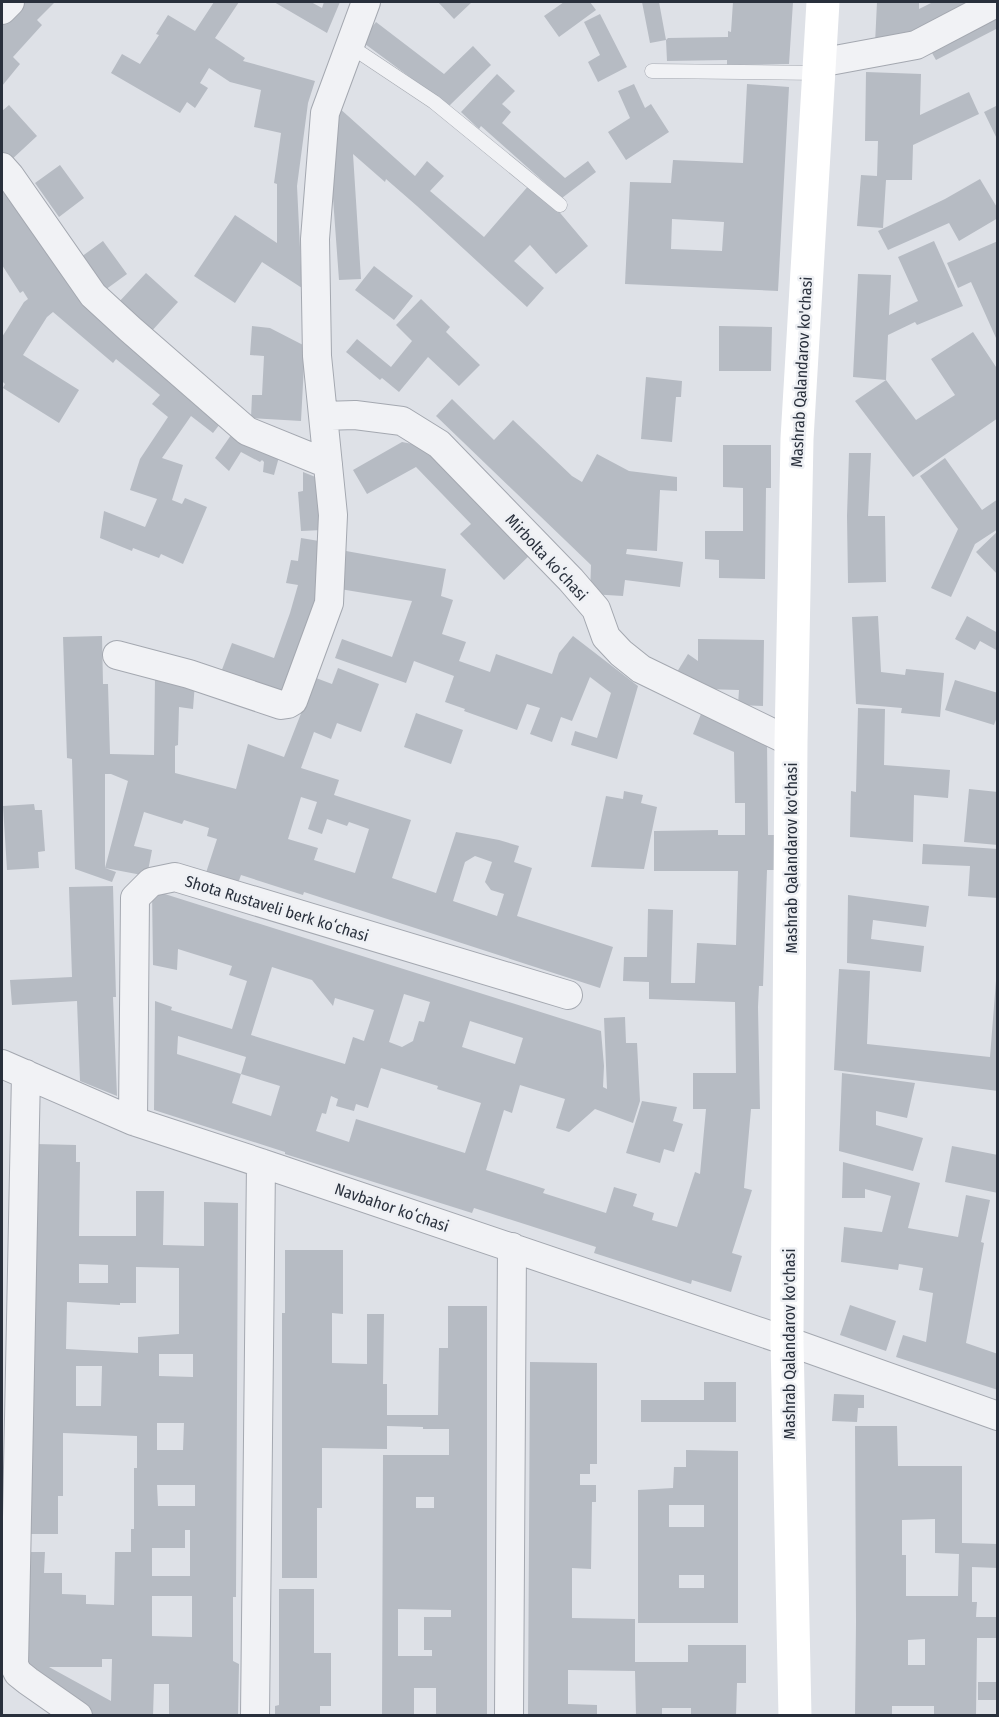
<svg xmlns="http://www.w3.org/2000/svg" width="999" height="1717" viewBox="0 0 999 1717" font-family="'Fira Sans Condensed',sans-serif">
  <style>
    .building { fill: #b6bbc3; fill-rule: evenodd }
    .lines { fill: none; stroke-linecap: round; stroke-linejoin: round }
    .lane-casing { stroke: #a4a8b0; stroke-width: 15 }
    .street-casing { stroke: #a4a8b0; stroke-width: 30 }
    .lane { stroke: #f1f2f5; stroke-width: 14 }
    .street { stroke: #f1f2f5; stroke-width: 28 }
    .secondary { stroke: #fff; stroke-width: 33 }
    .labels { text-anchor: middle; stroke-width: 5; stroke-linejoin: round; paint-order: stroke }
    .street-label { font-size: 16px; fill: #29303c; stroke: #eef0f4 }
  </style>
  <rect width="100%" height="100%" fill="#dee1e7"/>
  <path class="building" d="M20 2H55L37 20 42 25 13 57 20 64 2 86V22Z
    M214 2H239L215 38 245 58 243 61 315 81 308 103 297 186 302 288 262 262 235 303 194 276 235 215 277 243V184L274 183 281 133 254 127 261 90 230 82 209 68 200 83 208 88 195 108 187 102 180 113 111 73 122 54 140 64 159 35 156 34 168 15 195 31Z
    M274 2H311L322 8 324 2H340L327 33Z
    M438 2H472L454 19Z
    M564 2H590L596 10 559 37 544 16Z
    M642 2H659L666 40 650 43Z
    M733 2H793L789 64 727 65V60L667 61 666 40 668 38 728 37V31L731 32Z
    M877 2H919V9L933 2H977L897 42 875 44Z
    M998 9V28L936 60 928 46Z
    M600 14 627 67 598 82 588 62 600 55 584 22Z
    M376 22 444 74 473 46 491 65 449 106 361 41Z
    M866 72 921 74 920 115 969 92 979 114 913 145 912 180H886L883 228 857 226 861 175 877 176 878 141H865Z
    M497 74 515 91 502 104 511 112 502 123 565 178 588 161 596 172 562 198 481 126 479 129 461 112Z
    M634 84 645 108 651 104 669 132 626 160 608 132 630 118 618 91Z
    M747 84 789 87 778 291 625 284 630 182 671 183 673 160 743 163ZM672 219 724 222 722 251 671 249Z
    M9 105 37 136 9 162 2 153V111Z
    M998 105V141L984 112Z
    M338 107 415 176 427 161 444 176 430 191 484 237 530 184 550 201 588 246 556 274 530 245 514 261 544 288 527 307 417 206 386 179 385 182 353 154 361 279 339 280 328 130Z
    M60 165 84 198 59 217 35 183Z
    M980 179 998 209V218L959 241 949 223 888 250 878 231 945 199Z
    M2 185 76 293 115 335 223 420 213 433 191 416 162 458 183 465 172 500 182 504 185 498 207 507 183 564 161 554 159 558 133 548 132 551 100 538 104 511 145 527 157 499 130 490 140 459 168 417 152 404 160 395 116 359 113 363 53 312 47 317 23 355 79 390 59 423 3 388 5 384 2 381V337L24 302 28 299 23 291 20 293 2 265Z
    M103 241 127 274 105 290 81 257Z
    M934 241 963 306 917 325 915 322 888 335 886 380 916 420 955 395 931 359 973 332 998 370V418L913 477 855 401 886 380 853 377 858 274 891 275 889 315 918 301 898 257Z
    M998 241V337L996 338 971 282 958 288 947 263Z
    M374 266 413 296 394 320 355 290Z
    M146 273 178 302 150 333 118 303Z
    M421 299 450 327 446 332 480 365 459 386 428 357 399 392 382 378 380 380 346 352 357 339 391 367 412 341 396 325Z
    M252 326 270 328 305 346 301 421 251 418 252 395H262L264 356 250 355Z
    M719 326 772 327 771 371H719Z
    M646 377 682 381 681 397H676L672 442 641 439Z
    M452 399 494 440 513 420 572 476 582 482 597 454 629 471 677 477V491L660 490 657 551 627 549 626 554 683 562 680 587 625 580 623 596 590 594 591 565 436 416Z
    M236 428 279 457 274 475 263 472 264 462 262 460 260 462 241 452 229 471 215 458Z
    M402 442 433 448 533 552 504 580 460 534 471 524 416 467 367 494 353 470Z
    M723 445H771V488H766L765 579 719 578V560L705 559V531H743V488L723 487Z
    M849 453H871L868 516H885L886 582 848 583 847 516Z
    M945 458 982 510 998 499V529L975 544 951 597 931 588 958 529 920 476Z
    M303 472 318 478 323 530 301 531 298 492 303 491Z
    M998 531V575L976 552Z
    M301 538 325 542 318 589 286 699 220 675 232 643 274 658 290 613 298 585 286 583 291 560 298 561Z
    M346 551 446 569 441 596 453 600 442 634 466 642 459 661 490 672 496 654 552 674 559 653 573 636 638 686 617 759 571 745 575 731 597 738 611 693 590 677 572 721 561 717 552 742 530 734 540 708 527 704 517 730 464 711 465 709 445 702 454 676 414 661 406 683 335 658 342 639 392 657 412 601 340 589Z
    M878 616 881 672 905 675 906 669 944 673 940 717 901 713 902 708 856 704 852 617Z
    M967 616 998 633V651L980 641 975 650 955 639Z
    M102 636 103 684H108L110 754 154 755 155 677 195 683 193 709 179 707 178 745 175 746V773L236 789 248 744 284 757 302 711 308 675 332 684 338 668 379 684 361 732 337 723 331 739 314 732 301 768 339 780 334 795 411 820 392 878 436 893 456 832 499 840 519 846 514 862 532 868 517 916 613 947 600 988 304 892 303 895 241 875 236 889 204 879 217 839 207 836 209 828 184 820 182 824 144 812 134 846 152 850 147 876 105 868 128 781 111 774H105V868L116 872 112 882 75 869 72 759 67 758 63 637ZM301 797 317 802 308 829 322 834 327 819 347 826 349 822 369 829 355 873 314 860 318 848 288 839ZM475 856 492 862 485 882 491 890 504 894 497 916 453 901 465 862Z
    M698 639 764 640 763 706 738 705 739 690 704 689 677 672 688 654 698 661Z
    M955 680 998 693V714L994 725 945 710Z
    M858 708 885 709 884 765 950 770 948 798 914 795 913 842 850 837 851 791 856 792Z
    M416 713 463 730 451 764 404 747Z
    M701 714 767 742 768 835H778V870H767L763 986H759L758 1007 760 1109H751L744 1188 752 1190 732 1253 742 1256 731 1292 692 1280 691 1284 594 1253 596 1247 474 1208 472 1213 285 1154V1152L154 1110 155 1001 172 1007 171 1010 232 1029 247 981 229 975 232 966 178 949 177 970 153 965 152 890 601 1031 604 1066 603 1087 607 1089 604 1018 625 1017 626 1043H637L640 1101 633 1123 595 1109 569 1132 556 1128 565 1099 520 1085 512 1113 504 1110 486 1170 545 1189 543 1193 606 1213 614 1187 637 1194 633 1206 654 1213 652 1220 677 1227 695 1172 700 1174 706 1109H693V1073H736L735 1002 649 999V982L623 981 624 957H647L648 909 673 910 671 983H695L697 943 736 945 738 871H654V831L718 830V835H745V803H735L734 752 693 734ZM272 967 312 980 333 1006 335 998 374 1010 364 1041 353 1037 345 1064 251 1035ZM404 994 430 1002 424 1022 419 1021 413 1041 402 1047 389 1042ZM470 1021 523 1038 515 1064 462 1047ZM178 1036 246 1057 241 1074 280 1086 271 1116 232 1103 241 1074 177 1054ZM381 1068 438 1086 437 1089 481 1103 465 1153 356 1119 349 1142 316 1131 322 1113 326 1114 331 1096 338 1099 336 1106 354 1111 356 1104 368 1108Z
    M969 789 998 792V845L964 842Z
    M624 791 643 795 641 803 657 807 644 869 591 867 606 796 623 799Z
    M34 804 35 810H42L45 851 38 852 39 868 7 870 3 806Z
    M923 844 998 849V898L968 896 970 866 922 864Z
    M113 886 116 997H113L117 1096 80 1081 77 1001 12 1005 10 980 72 977 69 887Z
    M848 895 929 906 926 927 873 920 871 939 924 946 921 972 847 963Z
    M839 969 870 971 867 1044 990 1057 996 981H998V1091L834 1070Z
    M842 1073 915 1083 907 1118 876 1111V1125L923 1138 913 1171 839 1151Z
    M642 1101 677 1107 673 1121 683 1124 674 1152 664 1149 660 1163 626 1153Z
    M36 1144 76 1145V1162H80L79 1236H136V1191H164L163 1245 204 1246V1202L238 1203 236 1597H233V1661L239 1664 238 1716H169V1684H154L153 1716H95L28 1672V1552H45L44 1573H62V1594L86 1595V1604L114 1605 115 1552H131V1529H134V1468H137V1436L63 1433V1496H58V1534H29ZM79 1264 108 1265V1283H79ZM136 1267 179 1268V1334L138 1337V1353L66 1349 67 1302 120 1305V1303H136ZM159 1354H193V1377L159 1376ZM76 1366H102L101 1406H76ZM157 1423H184L183 1450H157ZM157 1485H195V1506H158ZM185 1530H190V1576H152V1548H185ZM152 1596H192V1637L152 1636ZM102 1659H112L111 1701 49 1667H102Z
    M952 1146 998 1155V1193L945 1182Z
    M843 1162 920 1183 908 1228 958 1237 966 1195 990 1200 981 1242 984 1243 966 1343 998 1354V1390L896 1357 903 1335 926 1342 933 1293 919 1290 923 1268 899 1264 898 1270 841 1262 844 1227 882 1232 891 1196 865 1189V1198H842Z
    M285 1250H343V1314L332 1313V1363L367 1364V1314H384L383 1384H387V1415H438L439 1348H448V1306H487V1716H436V1688H414V1716H382L383 1455H449V1429H423V1427L387 1426V1449L322 1448V1508H317V1578H282V1313H285ZM416 1497H434V1508H416ZM398 1609 451 1610V1617H424V1650H432V1656H398Z
    M850 1305 896 1321 886 1351 840 1335Z
    M530 1362 597 1363V1464H590V1474H580V1485H596V1502H592L591 1569 572 1568V1618L635 1619V1662H688V1645H746V1683H737L736 1716H691V1708H662V1716H636L635 1671 568 1670V1704L597 1705V1716H528Z
    M704 1382H736V1422H641V1400H704Z
    M834 1394 864 1395V1408H858L857 1422 832 1421Z
    M855 1426H897L898 1466H962V1543L998 1544V1568L972 1567V1602H977L976 1617H998V1638H977L976 1716H934V1706H892V1716H855L856 1622ZM935 1519V1553L959 1554 958 1596H906V1555H902V1520ZM925 1639V1665H908V1640Z
    M686 1450 738 1451V1623H638V1490L673 1488 674 1467H686ZM669 1505H704V1527H669ZM679 1575H704V1588H679Z
    M279 1589H314V1653H331V1706H320V1716H275V1706L279 1705Z
    M978 1682H998V1700H978Z"/>
  <g class="lines">
    <g class="lane-casing">
      <path id="lane" d="M350 46 434 102 560 205
        M652 71 819 73"/>
    </g>
    <g class="street-casing">
      <path id="street" d="M2 10 10 2
        M819 63 916 45 998 2
        M2 167 10 176 93 295 130 329 247 431 328 464
        M323 416 355 415 402 421 439 444 571 580 596 609 606 637 621 653 641 669 791 742
        M117 655 189 674 281 705 288 704 293 701 329 603 333 515 317 356 315 239 325 113 366 2
        M2 1064 133 1121 261 1163 787 1341 998 1416
        M26 1074 14 1665 18 1673 28 1681 78 1716
        M133 1121 135 898 151 882 175 877 568 995
        M255 1716 261 1163
        M509 1716 512 1247"/>
    </g>
    <use href="#lane" class="lane"/>
    <use href="#street" class="street"/>
    <path class="secondary" d="M795 1716 787 1341 791 742 797 439 823 2"/>
  </g>
  <g class="labels">
    <g class="street-label">
      <text transform="translate(801 372) rotate(-87)" y="6">Mashrab Qalandarov ko'chasi</text>
      <text transform="translate(547 557) rotate(47)" y="6">Mirbolta koʻchasi</text>
      <text transform="translate(791 858) rotate(-90)" y="6">Mashrab Qalandarov ko'chasi</text>
      <text transform="translate(277 908) rotate(17)" y="6">Shota Rustaveli berk koʻchasi</text>
      <text transform="translate(392 1207) rotate(19)" y="6">Navbahor koʻchasi</text>
      <text transform="translate(789 1344) rotate(-90)" y="6">Mashrab Qalandarov ko'chasi</text>
    </g>
  </g>
  <rect width="999" height="1717" fill="none" stroke="#29303c" stroke-width="6"/>
</svg>
